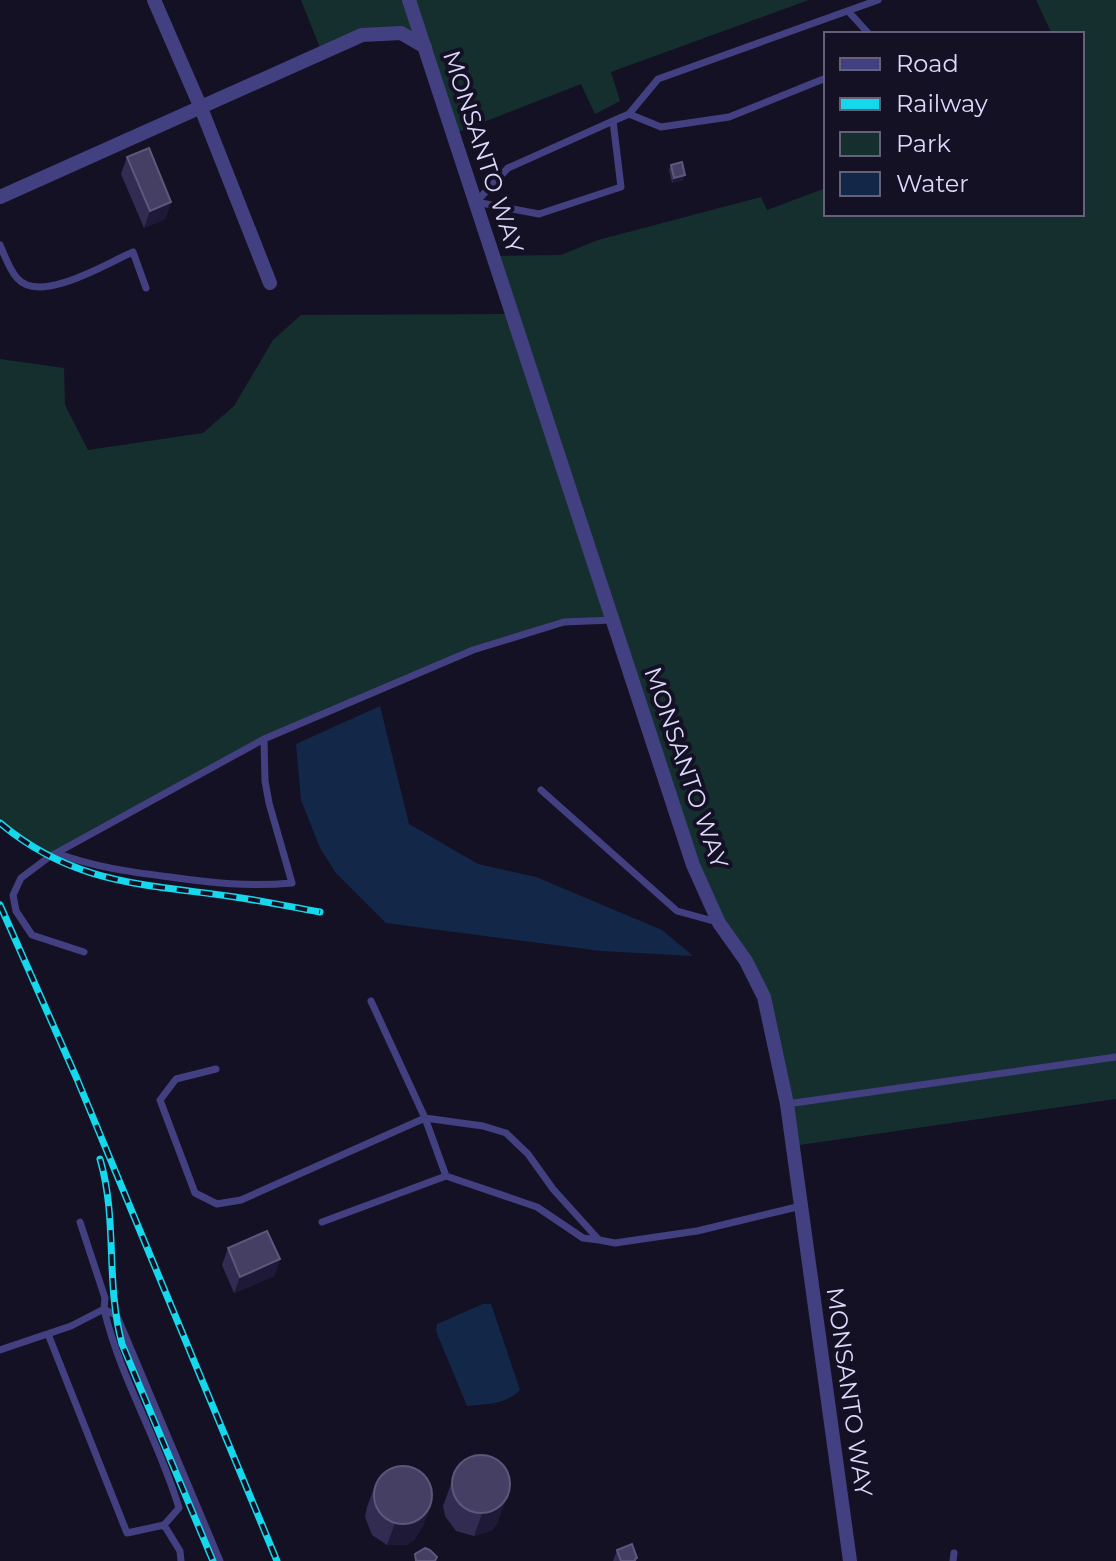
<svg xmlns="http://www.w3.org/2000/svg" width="1116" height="1561" viewBox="0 0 1116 1561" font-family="Montserrat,sans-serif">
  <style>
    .green { fill: #152f2e }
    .water { fill: #132748 }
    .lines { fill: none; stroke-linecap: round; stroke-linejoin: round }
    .lane { stroke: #424080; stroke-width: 7 }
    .street { stroke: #424080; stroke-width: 14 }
    .rail-casing { stroke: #15d8ec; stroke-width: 7 }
    .rail { stroke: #151125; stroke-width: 4; stroke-dasharray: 12; stroke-linecap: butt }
    .wall { fill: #332c52 }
    .shaded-wall { fill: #1f1938 }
    .building { fill: #453f64; stroke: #5d577c; stroke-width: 2 }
    .labels { text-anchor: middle; stroke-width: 8; stroke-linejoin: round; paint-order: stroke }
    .street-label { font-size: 24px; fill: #ddd9fc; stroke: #151125 }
  </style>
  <rect width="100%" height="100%" fill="#151125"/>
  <path class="green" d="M301 0H809L611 72 620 101 595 114 581 84 453 134 425 47 387 32 322 53Z
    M1036 0H1116V1099L793 1146 764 997 719 923 613 620 564 622 473 650 264 739 49 857 0 823V359L64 368 65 405 88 450 203 433 234 406 273 340 301 315 512 314 494 256 561 255 598 240 761 197 767 210 826 188V214H1082V34H1052Z"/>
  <path class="water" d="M380 706 409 824 478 864 536 877 662 930 693 956 601 951 386 923 336 873 320 848 301 800 296 744Z
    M483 1304H491L520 1390C506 1405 485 1404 467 1406L436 1331 437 1324Z"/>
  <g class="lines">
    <path class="lane" d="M848 11 869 34
      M629 114 661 127 729 117 826 78
      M613 121 621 187 539 214 476 202 508 168 613 121 629 114 658 79 878 0
      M0 245C5 256 9 269 17 278 40 305 107 263 133 252L146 288
      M541 790 677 911 717 922
      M56 853C94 867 130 872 170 877 212 883 250 887 292 883L269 803 265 781 264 739
      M84 952 32 935 16 911 13 895 21 878 49 857 264 739 473 650 564 622 612 620
      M216 1069 176 1079 160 1100 195 1193 217 1204 241 1200 425 1118 483 1126 506 1133 528 1154 553 1189 599 1240 583 1238 537 1207 446 1176
      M787 1104 1116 1057
      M322 1222 446 1176 425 1118 371 1001
      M599 1240 615 1243 697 1231 801 1206
      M104 1309 117 1316 220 1561
      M104 1309C120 1378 159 1440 179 1508L164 1525
      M48 1334 127 1533 164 1525 180 1551 181 1561
      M0 1350 71 1326 104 1309 105 1298 80 1222
      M953 1561 954 1553"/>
    <path class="street" d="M154 0 201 108 270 283
      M409 0 693 865 719 923 746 961 764 997 787 1104 850 1561
      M0 197 362 35 401 33 425 47"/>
    <g class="rail-casing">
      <path id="rail" d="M0 823C74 885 145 884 235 897 263 901 291 907 320 912
        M0 905 77 1079 277 1561
        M100 1159C118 1221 105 1280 122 1344L213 1561"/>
    </g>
    <use href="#rail" class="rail"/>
  </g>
  <path class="wall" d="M127 157 171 202 165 219 144 228 121 174Z
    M671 165 683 180 672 183 669 170Z
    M228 1248 280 1259 274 1276 234 1293 222 1265Z
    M458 1465 498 1522 492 1530 474 1536 456 1531 445 1516 443 1506Z
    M375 1485 424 1524 414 1540 406 1545H387L372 1535 365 1517 367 1507Z
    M617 1550 636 1561H613Z"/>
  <path class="shaded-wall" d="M685 175 683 180 672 183 674 178Z
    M171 202 165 219 144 228 150 211Z
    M280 1259 274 1276 234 1293 240 1277Z
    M506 1500 498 1522 492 1530 474 1536 482 1514Z
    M432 1502 424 1524 414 1540 406 1545H387L395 1523Z"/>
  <path class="building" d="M149 148 171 202 150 211 127 157Z
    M682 162 685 175 674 178 671 165Z
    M267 1231 280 1259 240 1277 228 1248Z
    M452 1484a29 29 0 1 1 58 0a29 29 0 1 1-58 0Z
    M374 1495a29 29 0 1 1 58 0a29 29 0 1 1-58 0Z
    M632 1544 637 1558 635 1559V1561H621L617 1550Z
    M425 1548 430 1550 437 1557 435 1561H416L415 1554Z"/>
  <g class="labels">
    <g class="street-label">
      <text transform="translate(483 152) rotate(72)" y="8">MONSANTO WAY</text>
      <text transform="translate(686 768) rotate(71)" y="8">MONSANTO WAY</text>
      <text transform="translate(849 1392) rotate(82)" y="8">MONSANTO WAY</text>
    </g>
  </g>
  <rect x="824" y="32" width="260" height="184" fill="#151125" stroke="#65617b" stroke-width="2"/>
  <rect x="840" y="58" width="40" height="12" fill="#424080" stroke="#65617b" stroke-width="2"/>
  <text x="896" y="72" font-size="24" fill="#ddd9fc">Road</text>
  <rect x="840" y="98" width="40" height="12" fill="#15d8ec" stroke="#65617b" stroke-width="2"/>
  <text x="896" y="112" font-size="24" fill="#ddd9fc">Railway</text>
  <rect x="840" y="132" width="40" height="24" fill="#152f2e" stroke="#65617b" stroke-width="2"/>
  <text x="896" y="152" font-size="24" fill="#ddd9fc">Park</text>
  <rect x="840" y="172" width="40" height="24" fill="#132748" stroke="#65617b" stroke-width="2"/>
  <text x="896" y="192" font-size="24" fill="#ddd9fc">Water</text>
</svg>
